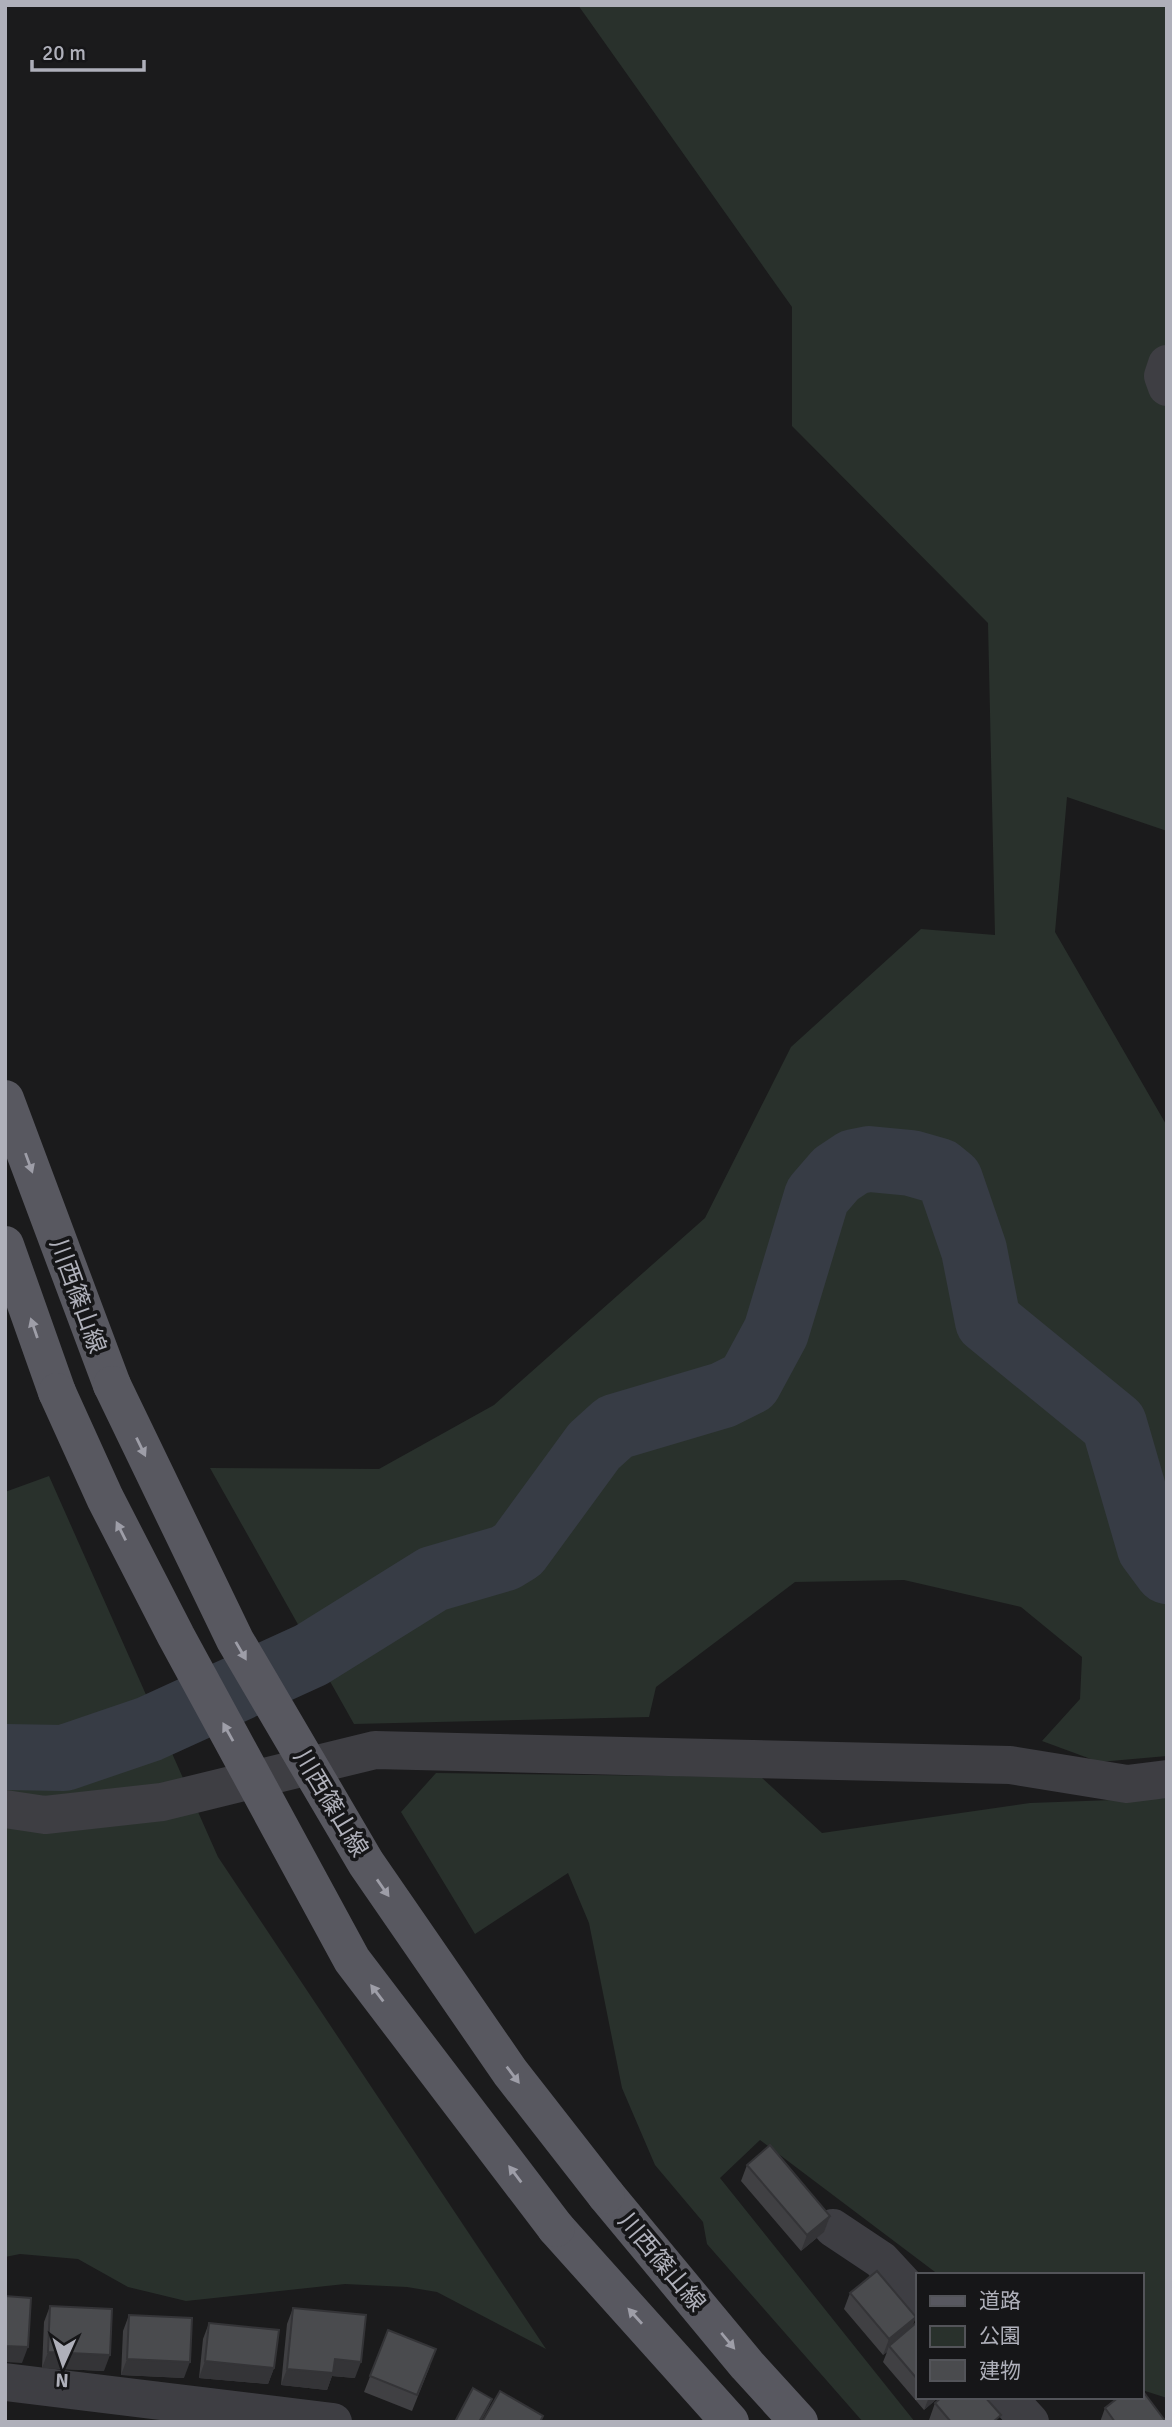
<svg xmlns="http://www.w3.org/2000/svg" width="1172" height="2427" viewBox="0 0 1172 2427" font-family="Signika,'Noto Sans JP',sans-serif">
  <style>
    .green { fill: #29312c }
    .lines { fill: none; stroke-linecap: round; stroke-linejoin: round }
    .river { stroke: #373c45; stroke-width: 66 }
    .minor { stroke: #3e3e43; stroke-width: 38 }
    .major { stroke: #585860; stroke-width: 38 }
    .major-bridge { stroke: #585860; stroke-width: 38 }
    .wall { fill: #404043 }
    .shaded-wall { fill: #343437 }
    .building { fill: #4a4b4e; stroke: #343437; stroke-width: 2 }
    .oneway { fill: #9e9ea8 }
    .labels { text-anchor: middle; stroke-width: 7; stroke-linejoin: round; paint-order: stroke }
    .street-label { font-size: 24px; fill: #afb0ba; stroke: #161618 }
  </style>
  <rect width="100%" height="100%" fill="#1b1b1c"/>
  <path class="green" d="M578 5H1167V831L1067 797 1055 932 1167 1126V1756L1099 1762 1042 1741 1080 1699 1082 1657 1021 1607 904 1580 795 1582 656 1687 649 1717 354 1724 210 1468 379 1469 494 1405 705 1218 791 1047 921 929 995 935 988 623 792 426V307Z
    M49 1476 218 1857 546 2349 437 2292 407 2287 345 2284 186 2301 128 2287 78 2259 20 2254 5 2257V1492Z
    M436 1773 761 1777 822 1833 1030 1803 1167 1798V2398L1142 2390V2275H939L760 2140 720 2178 915 2422H863L707 2244 703 2222 655 2165 622 2088 589 1923 568 1873 475 1934 401 1812Z"/>
  <g class="lines">
    <path class="river" d="M5 1757 64 1758 149 1729 311 1655 433 1579 505 1558 518 1550 594 1446 615 1427 723 1395 749 1382 776 1332 817 1196 836 1174 854 1162 869 1159 911 1163 939 1171 950 1180 974 1250 988 1321 1114 1424 1150 1548 1167 1571"/>
    <path class="minor" d="M1167 364 1163 376 1167 387
      M5 1809 45 1815 162 1802 375 1750 1010 1765 1127 1784 1167 1779
      M833 2228 881 2260 918 2300
      M5 2382 333 2422
      M1007 2397 1030 2422"/>
    <path class="major" d="M5 1099 112 1385
      M5 1245 57 1392
      M606 2195 747 2365 799 2422
      M556 2228 730 2422"/>
    <path class="major-bridge" d="M112 1385 235 1640 366 1863 510 2072 606 2195
      M57 1392 105 1498 176 1636 352 1960 556 2228"/>
  </g>
  <path class="wall" d="M747 2165 830 2216 824 2232 801 2251 741 2181Z
    M850 2293 916 2317 912 2326 918 2325V2397H939L924 2410 883 2362 887 2352 883 2355 844 2309Z
    M50 2306 104 2371 42 2368 44 2322Z
    M293 2308 355 2378 332 2376 327 2390 281 2385 287 2324Z
    M129 2315 184 2378 121 2375 123 2331Z
    M209 2323 274 2368 268 2384 199 2378 203 2339Z
    M388 2330 430 2366 412 2411 364 2392Z
    M935 2403 998 2422H931L929 2420Z
    M1105 2408 1166 2422H1100Z"/>
  <path class="shaded-wall" d="M830 2216 824 2232 801 2251 807 2235Z
    M916 2317 910 2333 889 2346 887 2352 883 2355 889 2339Z
    M5 2346 28 2347 22 2363 5 2362Z
    M48 2352 110 2355 104 2371 42 2368Z
    M127 2359 190 2362 184 2378 121 2375Z
    M335 2359 361 2362 355 2378 332 2376 327 2390 281 2385 287 2369Z
    M205 2361 274 2368 268 2384 199 2378Z
    M929 2397H939L924 2410Z
    M492 2399 489 2407 481 2422H479Z"/>
  <path class="building" d="M770 2145 830 2216 807 2235 747 2165Z
    M877 2271 916 2317 889 2339 850 2293Z
    M5 2296 31 2298 28 2347 5 2346Z
    M50 2306 112 2309 110 2355 48 2352Z
    M293 2308 366 2315 361 2362 335 2359 333 2373 287 2369Z
    M129 2315 192 2318 190 2362 127 2359Z
    M209 2323 279 2330 274 2368 205 2361Z
    M916 2323 918 2325V2380L889 2346Z
    M388 2330 436 2349 417 2395 370 2376Z
    M473 2388 492 2399 479 2422H459L456 2420Z
    M1142 2390 1166 2422H1115L1105 2408 1119 2397H1142Z
    M500 2391 543 2416 540 2422H482Z
    M942 2397H985L1001 2415 993 2422H951L935 2403Z"/>
  <defs><path id="oneway-solid" d="M-6-.8H1V-3.2L6.5 0L1 3.2V.8H-6Z" transform="scale(1.75)"/></defs>
  <g class="oneway">
    <use href="#oneway-solid" transform="translate(29 1163) rotate(70)"/>
    <use href="#oneway-solid" transform="translate(34 1328) rotate(-109)"/>
    <use href="#oneway-solid" transform="translate(141 1447) rotate(64)"/>
    <use href="#oneway-solid" transform="translate(121 1531) rotate(-117)"/>
    <use href="#oneway-solid" transform="translate(241 1651) rotate(60)"/>
    <use href="#oneway-solid" transform="translate(228 1732) rotate(-119)"/>
    <use href="#oneway-solid" transform="translate(383 1888) rotate(55)"/>
    <use href="#oneway-solid" transform="translate(377 1993) rotate(-127)"/>
    <use href="#oneway-solid" transform="translate(513 2075) rotate(53)"/>
    <use href="#oneway-solid" transform="translate(515 2174) rotate(-127)"/>
    <use href="#oneway-solid" transform="translate(635 2316) rotate(-132)"/>
    <use href="#oneway-solid" transform="translate(728 2341) rotate(50)"/>
  </g>
  <g class="labels">
    <g class="street-label">
      <text transform="translate(78 1296) rotate(70)" y="8">川西篠山線</text>
      <text transform="translate(331 1803) rotate(59)" y="8">川西篠山線</text>
      <text transform="translate(662 2262) rotate(50)" y="8">川西篠山線</text>
    </g>
  </g>
  <rect width="1172" height="2427" fill="none" stroke="#afb0ba" stroke-width="14"/>
  <rect x="916" y="2273" width="228" height="126" fill="#161618" stroke="#535459" stroke-width="2"/>
  <rect x="930" y="2296" width="35" height="10" fill="#585860" stroke="#535459" stroke-width="2"/>
  <text x="979" y="2308" font-size="21" fill="#afb0ba">道路</text>
  <rect x="930" y="2326" width="35" height="21" fill="#29312c" stroke="#535459" stroke-width="2"/>
  <text x="979" y="2343" font-size="21" fill="#afb0ba">公園</text>
  <rect x="930" y="2360" width="35" height="21" fill="#4a4b4e" stroke="#535459" stroke-width="2"/>
  <text x="979" y="2378" font-size="21" fill="#afb0ba">建物</text>
  <g transform="translate(63 2364) rotate(183)" stroke="#161618" stroke-width="5" paint-order="stroke">
  <path d="M0-5L12 26L0 18L-12 26Z" fill="#afb0ba"/>
  <text y="-10" font-size="19" font-weight="bold" text-anchor="middle" fill="#afb0ba">N</text>
  </g>
  <path d="M32 60v10h112v-10" fill="none" stroke="#afb0ba" stroke-width="3.5"/>
  <text x="42" y="60" font-size="21" fill="#afb0ba" stroke="#161618" stroke-width="5" paint-order="stroke">20 m</text>
</svg>
